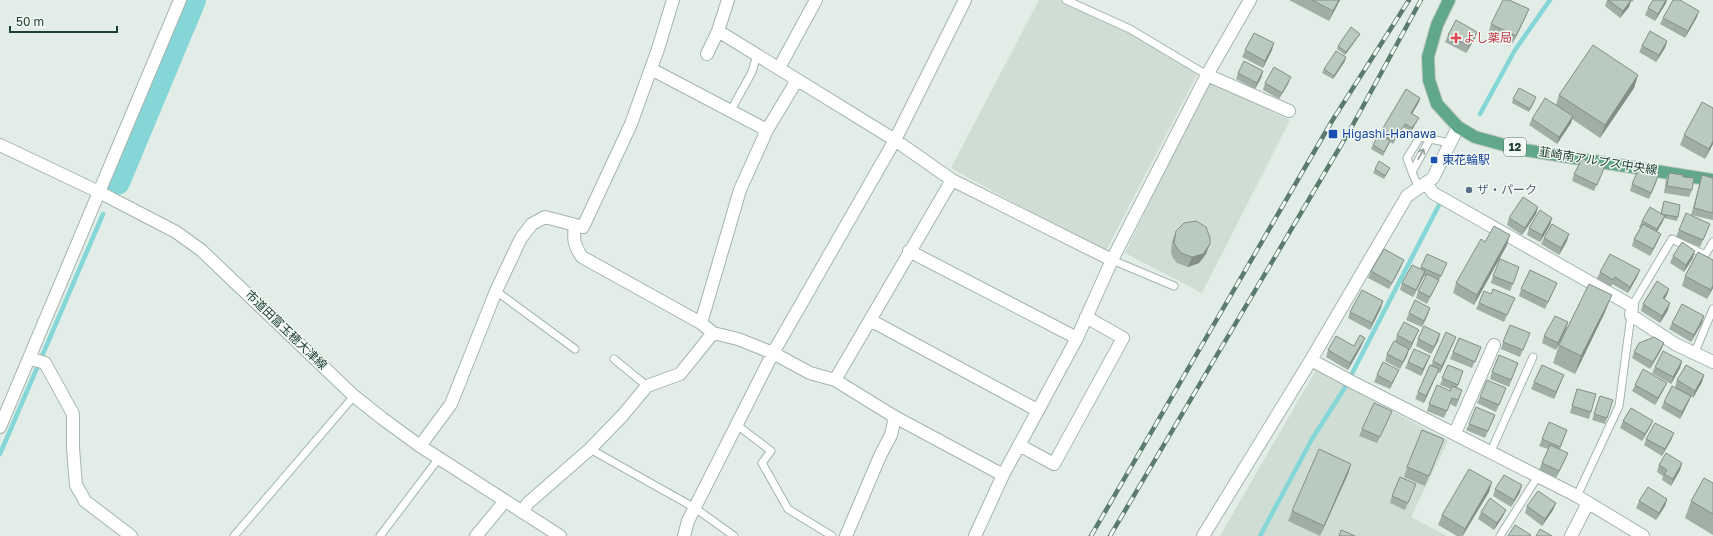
<svg xmlns="http://www.w3.org/2000/svg" width="1713" height="536" viewBox="0 0 1713 536" font-family="'Golos Text','Noto Sans JP',sans-serif">
  <style>
    .built { fill: #cfddd5 }
    .lines { fill: none; stroke-linecap: round; stroke-linejoin: round }
    .stream { stroke: #84d6d7; stroke-width: 4.5 }
    .river { stroke: #84d6d7; stroke-width: 26 }
    .service-casing { stroke: #a3b5ad; stroke-width: 9 }
    .minor-casing { stroke: #a3b5ad; stroke-width: 14 }
    .tertiary-casing { stroke: #a3b5ad; stroke-width: 14 }
    .primary-casing { stroke: #c1c9c6; stroke-width: 14 }
    .service { stroke: #fff; stroke-width: 7 }
    .minor { stroke: #fff; stroke-width: 12 }
    .tertiary { stroke: #fff; stroke-width: 12 }
    .primary { stroke: #61a78b; stroke-width: 12 }
    .rail-casing { stroke: #5a7b6e; stroke-width: 4.5 }
    .rail { stroke: #f2f9f4; stroke-width: 3; stroke-dasharray: 9; stroke-linecap: butt }
    .wall { fill: #9fafa6 }
    .shaded-wall { fill: #828e87 }
    .building { fill: #b9cbc1; stroke: #828e87 }
    .oneway { stroke: #909f99 }
    .health-dot { fill: #e0444e; stroke: #f2f9f4; stroke-width: 1.5 }
    .transit-dot { fill: #1a4fb4; stroke: #f2f9f4; stroke-width: 1.5 }
    .service-dot { fill: #5c6f8a; stroke: #f2f9f4; stroke-width: 1.5 }
    .labels { text-anchor: middle; stroke-width: 3; stroke-linejoin: round; paint-order: stroke }
    .shield { fill: #f2f9f4; stroke: #5f776d; stroke-width: 1 }
    .shield-label { font-size: 11px; font-weight: bold; fill: #203f33 }
    .health-label { font-size: 12px; fill: #be3a42; stroke: #f2f9f4; text-anchor: start }
    .transit-label { font-size: 12px; fill: #164399; stroke: #f2f9f4; text-anchor: start }
    .street-label { font-size: 12px; fill: #203f33; stroke: #f2f9f4 }
    .service-label { font-size: 12px; fill: #4e5e75; stroke: #f2f9f4; text-anchor: start }
  </style>
  <rect width="100%" height="100%" fill="#e1ede6"/>
  <path class="built" d="M1039 0H1066L1130 29 1199 71 1105 253 951 168Z
    M1208 82 1290 120 1202 293 1125 253Z
    M1316 370 1448 441 1411 517 1447 536H1220Z"/>
  <g class="lines">
    <path class="stream" d="M1480 114 1515 50 1550 0
      M0 454 103 214
      M1260 536 1312 439 1344 389 1439 205"/>
    <path class="river" d="M117 182 193 0"/>
    <g class="service-casing">
      <path id="service" d="M1066 0 1130 29 1207 75
        M731 110 752 72 757 55
        M1412 172 1407 158 1420 137 1430 139
        M1419 189 1412 172 1430 139 1450 143
        M1112 260 1174 286
        M496 291 575 349
        M1632 306 1672 239 1705 255 1713 242
        M1694 354 1713 309
        M614 359 647 386
        M737 425 771 451 762 463 788 509 832 536
        M590 449 695 508 734 536
        M1491 451 1533 357
        M1577 496 1619 406 1631 315
        M234 536 354 396
        M380 536 439 458
        M1500 536 1538 476"/>
    </g>
    <g class="minor-casing">
      <path id="minor" d="M718 31 895 140 952 180 1112 260
        M707 54 718 31 728 0
        M779 68 816 0
        M651 69 767 130 740 190 701 323
        M1207 75 1289 111
        M767 130 797 80
        M952 180 835 380 895 417 1003 475
        M1426 183 1433 193 1632 306 1631 315 1675 344 1713 362
        M575 225C573 240 574 245 582 257L701 323 713 333 738 339 773 353 810 373 835 380
        M909 251 1077 338
        M870 320 1037 410
        M29 358 45 363 73 414V448L76 485 85 501 131 536
        M1311 360 1354 383 1577 496 1643 536
        M0 427 180 0
        M1455 433 1494 345
        M1019 445 1054 464 1123 338 1086 317
        M420 446 451 404 496 291 521 238 532 224 545 217 583 227 631 124 658 49 673 0
        M522 512 528 503 590 449 623 415 647 386 680 374 713 333
        M476 536 505 501
        M684 536 688 521 773 353 895 140 965 0
        M846 536 880 456 891 435 895 417
        M975 536 1003 475 1077 338 1112 260 1207 75 1250 0
        M1203 536 1311 360 1407 196 1433 178 1458 127
        M1571 536 1588 503"/>
    </g>
    <g class="tertiary-casing">
      <path id="tertiary" d="M0 145 99 192 176 232 201 250 354 396 383 419 420 446 560 536"/>
    </g>
    <g class="primary-casing">
      <path id="primary" d="M1449 0 1437 25 1428 57 1429 80 1437 104 1458 127 1475 137 1519 149 1713 180"/>
    </g>
    <use href="#service" class="service"/>
    <use href="#minor" class="minor"/>
    <use href="#tertiary" class="tertiary"/>
    <use href="#primary" class="primary"/>
    <g class="rail-casing">
      <path id="rail" d="M1091 536 1332 121 1409 0
        M1110 536 1350 130 1421 0"/>
    </g>
    <use href="#rail" class="rail"/>
  </g>
  <path class="wall" d="M1289 0H1340L1329 21Z
    M1607 0H1634L1632 2 1631 1 1629 7 1620 18 1605 6Z
    M1666 3 1655 21 1645 15 1648 8Z
    M1526 16 1513 43 1489 31 1491 24Z
    M1697 17 1685 38 1660 24 1663 18Z
    M1360 34 1358 37 1345 55 1337 49 1338 46Z
    M1448 35 1475 38 1466 53 1445 42Z
    M1667 41 1665 48 1656 62 1639 52 1642 46Z
    M1245 50H1272L1263 68 1242 57Z
    M1345 61 1333 79 1322 73 1324 69Z
    M1263 71 1261 78 1255 89 1236 79 1238 73Z
    M1638 75 1634 88 1600 138 1572 119 1571 123 1557 144 1529 125 1532 119 1556 105 1559 95Z
    M1265 83 1288 84 1279 99 1263 90Z
    M1420 98 1419 102 1412 114 1417 121 1411 132 1403 127 1393 144 1390 142 1383 156 1371 149 1373 145 1380 133Z
    M1513 99 1535 101 1529 112 1512 103Z
    M1713 108V144L1705 159 1680 145 1684 135Z
    M1605 166 1594 191 1572 181 1574 174Z
    M1375 169 1388 172 1384 179 1373 173Z
    M1669 173 1683 177 1692 190 1689 197 1664 193 1666 179Z
    M1702 175 1713 178V220L1691 215 1700 182Z
    M1657 181 1649 199 1630 191 1632 184Z
    M1664 201 1678 217 1677 221 1664 218 1662 223 1657 232 1658 241 1650 256 1632 246 1634 239 1640 228 1639 227 1642 221 1661 213Z
    M1538 207 1536 214 1522 235 1507 225 1509 218Z
    M1552 218 1550 225 1540 242 1527 235 1529 228Z
    M1679 230 1707 231 1700 247 1676 237Z
    M1176 231 1206 254 1199 263 1188 267 1177 263 1173 258 1171 253 1172 241Z
    M1544 238 1567 241 1559 255 1541 244Z
    M1485 242 1507 245 1474 305 1453 293 1456 283Z
    M1673 256 1693 258 1684 272 1670 263Z
    M1401 267 1389 289 1368 278 1371 271Z
    M1421 267 1444 270 1427 304 1416 298 1418 291 1426 277 1424 276 1413 297 1400 290 1402 283 1420 269Z
    M1640 270 1637 277 1628 293 1612 284 1611 287 1597 279 1600 272Z
    M1517 274 1510 291 1491 283 1493 276Z
    M1685 276 1713 288 1707 299 1682 286Z
    M1557 283 1554 290 1545 309 1519 296 1521 289Z
    M1669 289 1667 295 1664 299 1668 310 1660 323 1641 311 1643 304Z
    M1479 303 1512 305 1504 322 1476 309Z
    M1381 308 1370 330 1348 318 1350 312Z
    M1430 308 1428 314 1422 327 1406 320 1409 313Z
    M1605 312 1575 374 1553 363 1559 345Z
    M1568 322 1566 329 1556 350 1542 343 1544 336Z
    M1672 323H1702L1691 342 1669 329Z
    M1419 330 1416 336 1410 350 1409 349 1400 369 1385 361 1387 354 1395 342 1397 335Z
    M1440 334 1438 341 1431 354 1416 346 1418 339Z
    M1456 337 1440 373 1438 372 1424 403 1415 399 1418 392 1431 366 1433 361Z
    M1459 338 1481 347 1472 368 1450 359Z
    M1527 340 1520 357 1501 349 1503 342Z
    M1362 345 1348 370 1326 357 1328 350Z
    M1661 350 1650 369 1632 358 1634 352Z
    M1682 361 1680 368 1671 384 1652 373 1655 367Z
    M1408 362 1427 363 1421 376 1405 368Z
    M1518 363 1509 387 1490 379 1492 372Z
    M1448 365 1463 371 1457 388 1460 397 1456 407 1450 404 1444 418 1427 411 1429 404 1450 391V389L1440 385Z
    M1399 370 1396 376 1390 389 1374 382 1377 375Z
    M1564 375 1554 399 1531 389 1534 382Z
    M1704 375 1702 382 1693 398 1691 396 1688 403 1680 419 1661 408 1664 402 1675 387 1677 380Z
    M1635 385 1664 389 1655 405 1632 391Z
    M1577 389 1591 412 1589 419 1570 413Z
    M1503 395 1496 412 1477 403 1480 397Z
    M1600 396 1607 418 1605 424 1592 420Z
    M1495 415 1485 438 1466 430 1469 424Z
    M1389 418 1377 443 1359 436 1362 429Z
    M1623 421H1653L1650 427 1642 441 1620 428Z
    M1567 430 1560 449 1565 460 1556 478 1539 470 1548 449 1539 446 1542 439Z
    M1674 433 1671 440 1662 456 1644 445 1646 439Z
    M1440 449 1425 486 1404 477 1407 467Z
    M1682 463 1680 470 1671 486 1662 480 1663 476 1657 472 1659 465Z
    M1351 464 1348 474 1320 536 1288 521 1292 511Z
    M1492 482 1489 492 1463 536H1457L1438 525 1442 515Z
    M1713 483V535L1685 518 1691 501Z
    M1416 484 1405 510 1390 503 1392 496Z
    M1495 489 1520 492 1511 507 1493 496Z
    M1667 499 1665 506 1656 520 1636 508 1639 501Z
    M1556 503 1553 510 1542 526 1525 513 1527 506Z
    M1506 510 1503 516 1494 530 1478 519 1481 512Z"/>
  <path class="shaded-wall" d="M1339 0H1340L1329 21 1333 11Z
    M1631 0 1629 7 1620 18 1623 11Z
    M1666 0H1667L1666 3 1655 21 1658 14Z
    M1529 9 1526 16 1513 43 1516 36Z
    M1699 11 1697 17 1685 38 1688 31Z
    M1477 32 1475 38 1466 53 1469 46Z
    M1360 34 1358 37 1345 55 1346 52Z
    M1667 41 1665 48 1656 62 1659 55Z
    M1274 43 1272 50 1263 68 1265 61Z
    M1346 57 1345 61 1333 79 1334 76Z
    M1263 71 1261 78 1255 89 1257 83Z
    M1638 75 1634 88 1600 138 1605 125Z
    M1291 77 1288 84 1279 99 1282 93Z
    M1420 98 1419 102 1410 117 1411 113Z
    M1573 116 1571 123 1557 144 1559 137Z
    M1419 118 1417 121 1411 132 1412 128Z
    M1713 141V144L1705 159 1709 149Z
    M1538 207 1536 214 1522 235 1525 228Z
    M1665 216 1662 223 1654 236 1657 229Z
    M1552 218 1550 225 1540 242 1542 235Z
    M1569 234 1567 241 1559 255 1561 248Z
    M1661 234 1658 241 1650 256 1653 249Z
    M1510 235 1507 245 1474 305 1477 295Z
    M1210 244 1206 254 1199 263 1188 267 1192 257Z
    M1695 251 1693 258 1684 272 1686 265Z
    M1404 260 1401 267 1389 289 1392 283Z
    M1640 270 1637 277 1628 293 1630 287Z
    M1425 271 1423 278 1413 297 1416 290Z
    M1713 285V288L1707 299 1711 290Z
    M1669 289 1667 295 1661 305 1663 298Z
    M1612 295 1605 312 1575 374 1581 356Z
    M1383 301 1381 308 1370 330 1372 323Z
    M1670 303 1668 310 1660 323 1662 316Z
    M1430 308 1428 314 1422 327 1424 321Z
    M1704 316 1702 323 1691 342 1694 335Z
    M1568 322 1566 329 1556 350 1558 343Z
    M1419 330 1416 336 1410 350 1412 343Z
    M1440 334 1438 341 1431 354 1434 347Z
    M1456 337 1453 344 1440 373 1442 366Z
    M1365 338 1362 345 1348 370 1350 363Z
    M1664 343 1661 350 1650 369 1653 362Z
    M1409 349 1407 356 1400 369 1403 362Z
    M1430 356 1427 363 1421 376 1423 369Z
    M1682 361 1680 368 1671 384 1673 377Z
    M1439 369 1436 376 1424 403 1426 396Z
    M1399 370 1396 376 1390 389 1392 383Z
    M1564 375 1561 382 1554 399 1556 392Z
    M1704 375 1702 382 1693 398 1695 391Z
    M1667 383 1664 389 1655 405 1658 398Z
    M1691 396 1688 403 1680 419 1682 412Z
    M1653 421 1650 427 1642 441 1645 434Z
    M1674 433 1671 440 1662 456 1665 449Z
    M1568 453 1565 460 1556 478 1559 471Z
    M1682 463 1680 470 1671 486 1673 479Z
    M1351 464 1348 474 1320 536 1324 526Z
    M1492 482 1489 492 1462 536 1465 529Z
    M1522 485 1520 492 1511 507 1514 500Z
    M1667 499 1665 506 1656 520 1659 513Z
    M1556 503 1553 510 1542 526 1545 519Z
    M1506 510 1503 516 1494 530 1497 523Z"/>
  <path class="building" d="M1312 0H1339L1333 11Z
    M1503 0H1509L1529 9 1516 36 1491 24Z
    M1608 0H1631L1623 11Z
    M1653 0H1666L1658 14 1648 8Z
    M1673 0H1680L1699 11 1688 31 1663 18Z
    M1456 20 1477 32 1469 46 1448 35Z
    M1351 27 1360 34 1346 52 1338 46Z
    M1650 31 1667 41 1659 55 1642 46Z
    M1254 33 1274 43 1265 61 1245 50Z
    M1593 45 1638 75 1605 125 1559 95Z
    M1336 51 1346 57 1334 76 1324 69Z
    M1244 61 1263 71 1257 83 1238 73Z
    M1274 67 1291 77 1282 93 1265 83Z
    M1519 88 1536 97 1530 109 1513 99Z
    M1406 89 1420 98 1411 113 1419 118 1412 128 1405 124 1394 141 1380 133Z
    M1545 98 1573 116 1559 137 1532 119Z
    M1702 102 1713 108V141L1709 149 1684 135Z
    M1379 134 1390 141 1384 152 1373 145Z
    M1582 159 1605 166 1597 185 1574 174Z
    M1379 161 1390 168 1385 176 1375 169Z
    M1640 166 1659 174 1651 193 1632 184Z
    M1669 173 1683 175V177L1694 178 1692 190 1667 186Z
    M1702 175 1713 178V213L1694 208Z
    M1523 197 1538 207 1525 228 1509 218Z
    M1664 201 1680 205 1678 217 1661 214Z
    M1650 207 1665 216 1657 229 1642 221Z
    M1540 210 1552 218 1542 235 1529 228Z
    M1686 213 1710 224 1703 240 1679 230Z
    M1196 221 1206 227 1210 238V244L1203 254 1192 257 1181 253 1177 248 1174 243 1176 231 1184 223Z
    M1552 224 1569 234 1561 248 1544 238Z
    M1643 224 1661 234 1653 249 1634 239Z
    M1494 226 1510 235 1477 295 1456 283 1481 239 1485 242Z
    M1682 242 1695 251 1686 265 1673 256Z
    M1384 249 1404 260 1392 283 1371 271Z
    M1698 252 1713 260V285L1711 290 1685 276Z
    M1427 254 1447 263 1441 276 1421 267Z
    M1610 254 1640 270 1630 287 1615 277 1613 280 1600 272Z
    M1500 259 1519 267 1513 284 1493 276Z
    M1412 265 1425 271 1416 290 1402 283Z
    M1530 270 1557 283 1548 302 1521 289Z
    M1427 274 1439 280 1430 297 1418 291Z
    M1657 281 1669 289 1663 298 1670 303 1662 316 1643 304Z
    M1589 284 1612 295 1581 356 1559 345Z
    M1493 289 1515 298 1507 315 1479 303 1484 291 1491 294Z
    M1362 290 1383 301 1372 323 1350 312Z
    M1415 300 1430 308 1424 321 1409 313Z
    M1682 304 1704 316 1694 335 1672 323Z
    M1555 316 1568 322 1558 343 1544 336Z
    M1404 322 1419 330 1412 343 1397 335Z
    M1510 325 1530 333 1523 350 1503 342Z
    M1424 326 1440 334 1434 347 1418 339Z
    M1446 332 1456 337 1442 366 1433 361Z
    M1360 335 1365 338 1350 363 1328 350 1336 336 1354 346Z
    M1654 337 1664 343 1653 362 1634 352 1639 343Z
    M1459 338 1481 347 1475 362 1453 352Z
    M1394 341 1409 349 1403 362 1387 354Z
    M1414 349 1430 356 1423 369 1408 362Z
    M1663 351 1682 361 1673 377 1655 367Z
    M1499 355 1518 363 1511 380 1492 372Z
    M1383 362 1399 370 1392 383 1377 375Z
    M1430 365 1439 369 1426 396 1418 392Z
    M1448 365 1463 371 1458 385 1442 378Z
    M1542 365 1564 375 1556 392 1534 382Z
    M1686 365 1704 375 1695 391 1677 380Z
    M1643 369 1667 383 1658 398 1635 385Z
    M1487 380 1506 388 1499 405 1480 397Z
    M1437 385 1450 391 1452 386 1462 390 1458 400 1452 398 1447 411 1429 404Z
    M1672 386 1691 396 1682 412 1664 402Z
    M1577 389 1596 394 1591 412 1572 406Z
    M1600 396 1613 400 1607 418 1594 414Z
    M1374 403 1392 411 1380 437 1362 429Z
    M1476 407 1495 415 1488 431 1469 424Z
    M1631 408 1653 421 1645 434 1623 421Z
    M1549 422 1567 430 1560 447 1542 439Z
    M1655 423 1674 433 1665 449 1646 439Z
    M1422 430 1444 439 1429 476 1407 467Z
    M1550 445 1568 453 1559 471 1542 463Z
    M1319 449 1351 464 1324 526 1292 511Z
    M1666 453 1682 463 1673 479 1664 474 1667 470 1659 465Z
    M1469 469 1492 482 1465 529 1442 515Z
    M1504 475 1522 485 1514 500 1495 489Z
    M1400 477 1416 484 1408 503 1392 496Z
    M1704 478 1713 483V514L1691 501Z
    M1648 487 1667 499 1659 513 1639 501Z
    M1538 491 1556 503 1545 519 1527 506Z
    M1490 498 1506 510 1497 523 1481 512Z
    M1515 525 1531 535 1530 536H1508Z
    M1540 529 1552 536H1536Z
    M1341 530 1355 536H1339Z"/>
  <defs><path id="oneway-shaft" d="M-6 0H5M1.5-3L5.5 0L1.5 3" fill="none" stroke-width="1.6" stroke-linecap="round" stroke-linejoin="round"/></defs>
  <use class="oneway" href="#oneway-shaft" transform="translate(1421 154) rotate(-61)"/>
  <path class="health-dot" d="M1454 32h4v4h4v4h-4v4h-4v-4h-4v-4h4z"/>
  <g class="transit-dot">
    <rect x="1328" y="129" width="10" height="10" rx="2"/>
    <rect x="1430" y="156" width="8" height="8" rx="2"/>
  </g>
  <circle class="service-dot" cx="1469" cy="190" r="4"/>
  <g class="labels">
    <rect class="shield" x="1504" y="138" width="22" height="18" rx="3"/>
    <g class="shield-label">
      <text x="1515" y="151">12</text>
    </g>
    <g class="health-label">
      <text x="1464" y="42">よし薬局</text>
    </g>
    <g class="transit-label">
      <text x="1342" y="138">Higashi-Hanawa</text>
      <text x="1442" y="164">東花輪駅</text>
    </g>
    <g class="street-label">
      <text transform="translate(1598 161) rotate(9)" y="4">韮崎南アルプス中央線</text>
      <text transform="translate(286 330) rotate(44)" y="4">市道田富玉穂大津線</text>
    </g>
    <g class="service-label">
      <text x="1477" y="194">ザ・パーク</text>
    </g>
  </g>
  <path d="M10 26v6h107v-6" fill="none" stroke="#203f33" stroke-width="2"/>
  <text x="16" y="26" font-size="12" fill="#203f33" stroke="#f2f9f4" stroke-width="3" paint-order="stroke">50 m</text>
</svg>
